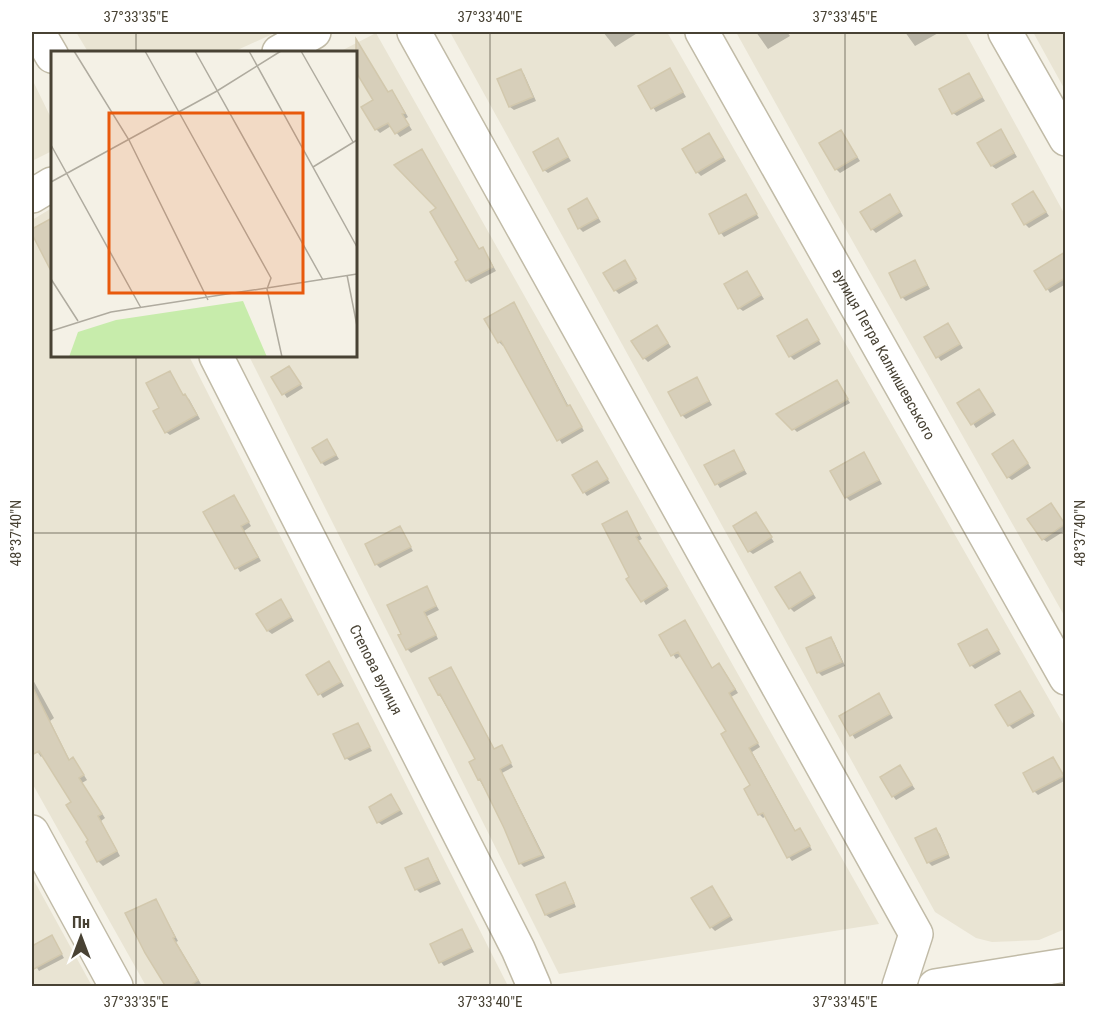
<svg xmlns="http://www.w3.org/2000/svg" width="1097" height="1018" viewBox="0 0 1097 1018" font-family="'Roboto Condensed',sans-serif">
  <style>
    .residential { fill: #e9e4d3 }
    .shadow { fill: #0003 }
    .building { fill: #d7cfba; stroke: #d2c8ad; stroke-width: 1.5 }
    .lines { fill: none; stroke-linecap: round; stroke-linejoin: round }
    .minor-casing { stroke: #c1bba7; stroke-width: 36 }
    .minor { stroke: #fff; stroke-width: 33 }
    .ticks { fill: none; stroke: #484234; stroke-width: 1.5; stroke-opacity: 0.45 }
    .labels { text-anchor: middle; stroke-width: 4.5; stroke-linejoin: round; paint-order: stroke }
    .street-label { font-size: 15px; fill: #484234; stroke: #fff }
    .inset-road { fill: none; stroke: #afab9f; stroke-width: 1.5 }
    .view { fill: #e8590c; fill-opacity: 0.15; stroke: #e8590c; stroke-width: 3 }
    .inset-edge { fill: none; stroke: #484234; stroke-width: 3 }
    .neatline { fill: none; stroke: #484234; stroke-width: 2 }
    .ticks-label { font-size: 15px; text-anchor: middle; fill: #484234 }
  </style>
  <rect width="100%" height="100%" fill="#f4f1e6"/>
  <path class="residential" d="M76 32H277L233 52H88Z
    M450 32H667L1065 727V929L1039 940 992 942 976 938 935 912Z
    M736 32H965L1065 215V617L831 203Z
    M1033 32H1065V90Z
    M376 33 879 924 559 974 249 356H356V52H339Z
    M32 79 52 120V151L32 161Z
    M52 208V356H189L508 986H146L32 783V220Z
    M32 877 92 986H32Z"/>
  <path class="shadow" d="M603 32H639L615 47Z
    M756 32H787L790 36 768 49Z
    M905 32H940L915 46Z
    M363 52 389 93 392 92 395 95 408 117 405 119 412 130 400 137 391 126 380 133 376 129 375 101 356 69V57Z
    M520 70 524 74 536 101 514 110 510 107 499 80Z
    M670 70 686 97 656 112 640 86Z
    M968 75 985 101 957 116 953 113Z
    M841 132 860 161 840 173 836 169Z
    M709 135 726 161 701 176 697 172Z
    M1004 135 1017 157 996 169 992 166Z
    M557 140 571 161 548 173 544 170Z
    M422 151 480 251 483 249 486 253 496 271 471 284 467 280 439 209Z
    M1033 193 1049 216 1029 228 1025 224Z
    M745 196 759 218 724 237 721 233Z
    M587 200 601 222 583 232 579 228Z
    M893 200 903 216 876 233 872 229Z
    M1066 253V284L1050 293 1036 271Z
    M625 262 638 283 619 294 615 290Z
    M915 262 930 289 906 301 902 297Z
    M747 273 764 299 743 311 739 308Z
    M514 304 517 308 569 407 573 411 584 431 562 444 505 344 503 346 499 342Z
    M807 321 821 344 794 360 790 356Z
    M948 325 963 348 941 361 938 357Z
    M660 331 671 347 648 362 644 358Z
    M289 368 303 388 287 398 273 377Z
    M170 372 184 396 189 399 200 419 170 435 166 432 161 408Z
    M696 379 712 405 686 419 682 415Z
    M837 382 850 403 797 432 779 414Z
    M979 391 996 415 976 428 960 403Z
    M327 441 339 459 325 466 322 463Z
    M1017 446 1031 468 1012 480 1008 477Z
    M733 451 747 474 720 488 706 466Z
    M864 454 882 484 850 501 846 497Z
    M597 463 610 483 587 496 584 492Z
    M234 497 251 526 244 531 261 561 240 572 205 513Z
    M1054 508 1066 525V530L1047 542 1043 539Z
    M627 513 642 539 638 541 669 590 646 605 631 578Z
    M756 514 774 542 753 554 749 551Z
    M400 528 413 551 380 568 376 564Z
    M803 578 816 598 794 612 790 608Z
    M426 588 439 610 427 616 438 639 411 653 407 649Z
    M281 601 294 621 272 634 268 631Z
    M987 631 1001 654 975 669 971 665Z
    M661 635 713 669 719 665 723 669 738 693 731 697 760 747 752 752 796 832 800 830 803 834 812 850 792 861 789 857 766 816 763 818 759 814 752 785 728 731 682 655 676 659Z
    M831 639 834 642 845 666 822 676 818 672Z
    M329 663 344 686 323 698 308 675Z
    M451 669 495 750 502 747 513 767 502 773 545 858 524 867 520 863 506 827 479 779 477 760 439 694Z
    M32 678 54 718 50 721 70 761 77 764 87 780 82 783 105 818 101 821 120 856 103 866 98 861 73 803 43 755 41 757 32 744Z
    M1020 693 1035 716 1013 729 1009 725Z
    M879 695 893 718 855 739 841 716Z
    M358 725 372 751 350 761 346 758Z
    M1053 759 1066 780 1038 795 1034 791Z
    M900 767 915 789 896 800 893 796Z
    M391 796 403 814 382 825 378 822Z
    M936 830 940 834 950 858 932 866 928 862Z
    M428 860 431 864 441 884 420 893 416 889 407 869Z
    M564 884 568 888 576 907 550 918 546 915 538 896Z
    M715 892 733 920 715 931 711 927Z
    M156 900 178 941 176 942 201 984 197 986H168Z
    M462 931 474 952 444 966 441 962Z
    M52 937 64 958 39 971 32 960V948Z"/>
  <path class="building" d="M356 39 388 92 392 90 405 113 402 114 409 125 395 134 388 123 375 130 361 107 373 100 356 72Z
    M670 68 683 92 651 109 638 86Z
    M521 69 533 97 509 107 497 79Z
    M969 73 982 97 952 114 939 89Z
    M1001 129 1014 153 991 166 977 143Z
    M841 130 857 157 835 170 819 143Z
    M709 133 723 157 696 173 682 149Z
    M558 138 568 157 543 171 533 152Z
    M422 149 479 249 483 247 493 267 466 281 455 262 458 260 430 212 436 208 394 165Z
    M1033 191 1046 212 1024 225 1012 204Z
    M746 194 757 214 719 234 709 214Z
    M890 194 900 212 871 230 860 212Z
    M587 198 598 218 578 229 568 209Z
    M52 218V273L32 234V229Z
    M1065 252V278L1046 290 1034 271Z
    M625 260 636 279 614 291 603 273Z
    M915 260 927 285 901 298 889 273Z
    M747 271 761 295 738 309 724 284Z
    M514 302 567 406 570 405 582 427 557 441 501 341 498 343 484 319Z
    M807 319 819 340 789 357 777 336Z
    M948 323 960 344 936 358 924 337Z
    M657 325 668 343 643 359 631 341Z
    M289 366 301 384 282 395 271 377Z
    M170 371 183 395 185 394 197 415 165 433 153 411 159 408 146 383Z
    M697 377 709 401 681 416 668 392Z
    M837 380 848 399 792 430 776 414Z
    M979 389 993 411 971 425 957 403Z
    M327 439 336 455 321 463 312 448Z
    M1013 440 1028 463 1007 478 992 454Z
    M734 450 744 470 715 485 704 465Z
    M864 452 879 480 845 498 830 471Z
    M597 461 608 479 583 493 572 475Z
    M234 495 249 522 241 526 258 557 235 569 203 512Z
    M1051 503 1065 524 1042 540 1027 519Z
    M627 511 639 535 636 537 667 586 641 602 626 579 629 577 602 524Z
    M756 512 772 537 748 552 733 526Z
    M400 526 411 547 375 565 365 544Z
    M800 572 813 594 789 609 775 587Z
    M427 586 436 606 424 612 436 635 406 650 398 635 401 634 387 605Z
    M281 599 291 617 267 631 256 614Z
    M685 620 712 668 719 663 735 689 729 693 758 743 749 748 795 831 800 828 810 846 787 858 763 813 758 815 744 789 750 785 721 734 726 731 678 652 671 656 659 635Z
    M987 629 999 650 970 666 958 644Z
    M831 637 842 662 817 673 806 648Z
    M329 661 341 682 318 695 306 675Z
    M451 667 494 749 502 745 511 763 500 769 542 855 519 864 504 828 480 779 478 780 469 762 475 759 440 694 438 695 429 678Z
    M32 686 69 760 73 757 84 775 79 778 102 814 98 816 117 851 97 862 86 842 88 840 66 805 71 802 39 751 32 755Z
    M1020 691 1033 712 1008 726 995 705Z
    M879 693 890 714 850 736 839 716Z
    M358 723 370 747 345 759 333 734Z
    M1053 757 1064 776 1033 792 1023 773Z
    M900 765 912 785 892 797 880 777Z
    M391 794 400 810 377 823 369 807Z
    M936 828 948 854 927 863 915 838Z
    M428 858 438 880 415 890 405 868Z
    M565 882 574 903 545 915 536 895Z
    M712 886 730 916 710 928 691 898Z
    M156 899 175 937 173 938 198 980 188 987H166L145 953 125 913Z
    M462 929 471 948 439 963 430 944Z
    M52 935 62 954 32 970V946Z"/>
  <g class="lines">
    <g class="minor-casing">
      <g id="minor">
        <path d="M38 32 52 56"/>
        <path d="M414 32 916 934 899 986"/>
        <path id="s1" d="M702 32 1066 678"/>
        <path d="M1005 32 1066 139"/>
        <path d="M279 52 314 32"/>
        <path d="M32 196 52 184"/>
        <path id="s2" d="M216 356 518 949 534 986"/>
        <path d="M32 832 116 986"/>
        <path d="M935 986 1066 965"/>
      </g>
    </g>
    <use href="#minor" class="minor"/>
  </g>
  <path class="ticks" d="M136 32V52M490 32V986M845 32V986M136 356V986M32 533H1066"/>
  <g class="labels">
    <g class="street-label">
      <text dy="5" stroke="none"><textPath href="#s1" startOffset="370">вулиця Петра Калнишевського</textPath></text>
      <text dy="5" stroke="none"><textPath href="#s2" startOffset="352">Степова вулиця</textPath></text>
    </g>
  </g>
  <g transform="translate(51 51)">
    <rect width="306" height="306" fill="#f4f1e6"/>
    <path d="M192 250 216 306H18L27 281 65 269Z" fill="#c7ecab"/>
    <path class="inset-road" d="M23 0 78 89 157 249M94 0 220 227 216 238 231 306M144 0 272 229M198 0 306 196M250 0 302 91M0 94 90 257M262 116 306 89M0 131 166 40 230 0M296 224 306 275M0 228 27 270M0 280 60 261 306 223"/>
    <path class="view" d="M58 62H252V242H58Z"/>
    <rect width="306" height="306" class="inset-edge"/>
  </g>
  <rect width="1097" height="1018" fill="none" stroke="#ffffff" stroke-width="66"/>
  <g transform="translate(81 937)" stroke="#ffffff" stroke-width="4.5" paint-order="stroke">
  <path d="M0-4.5L10 22L0 15L-10 22Z" fill="#484234"/>
  <text y="-9" font-size="16" font-weight="bold" text-anchor="middle" fill="#484234">Пн</text>
  </g>
  <rect x="33" y="33" width="1031" height="952" class="neatline"/>
  <g class="ticks-label">
    <text x="136" y="22">37°33'35"E</text>
    <text x="490" y="22">37°33'40"E</text>
    <text x="845" y="22">37°33'45"E</text>
    <text transform="translate(16 533) rotate(-90)" y="5">48°37'40"N</text>
    <text transform="translate(1080 533) rotate(-90)" y="5">48°37'40"N</text>
    <text x="136" y="1007">37°33'35"E</text>
    <text x="490" y="1007">37°33'40"E</text>
    <text x="845" y="1007">37°33'45"E</text>
  </g>
</svg>
